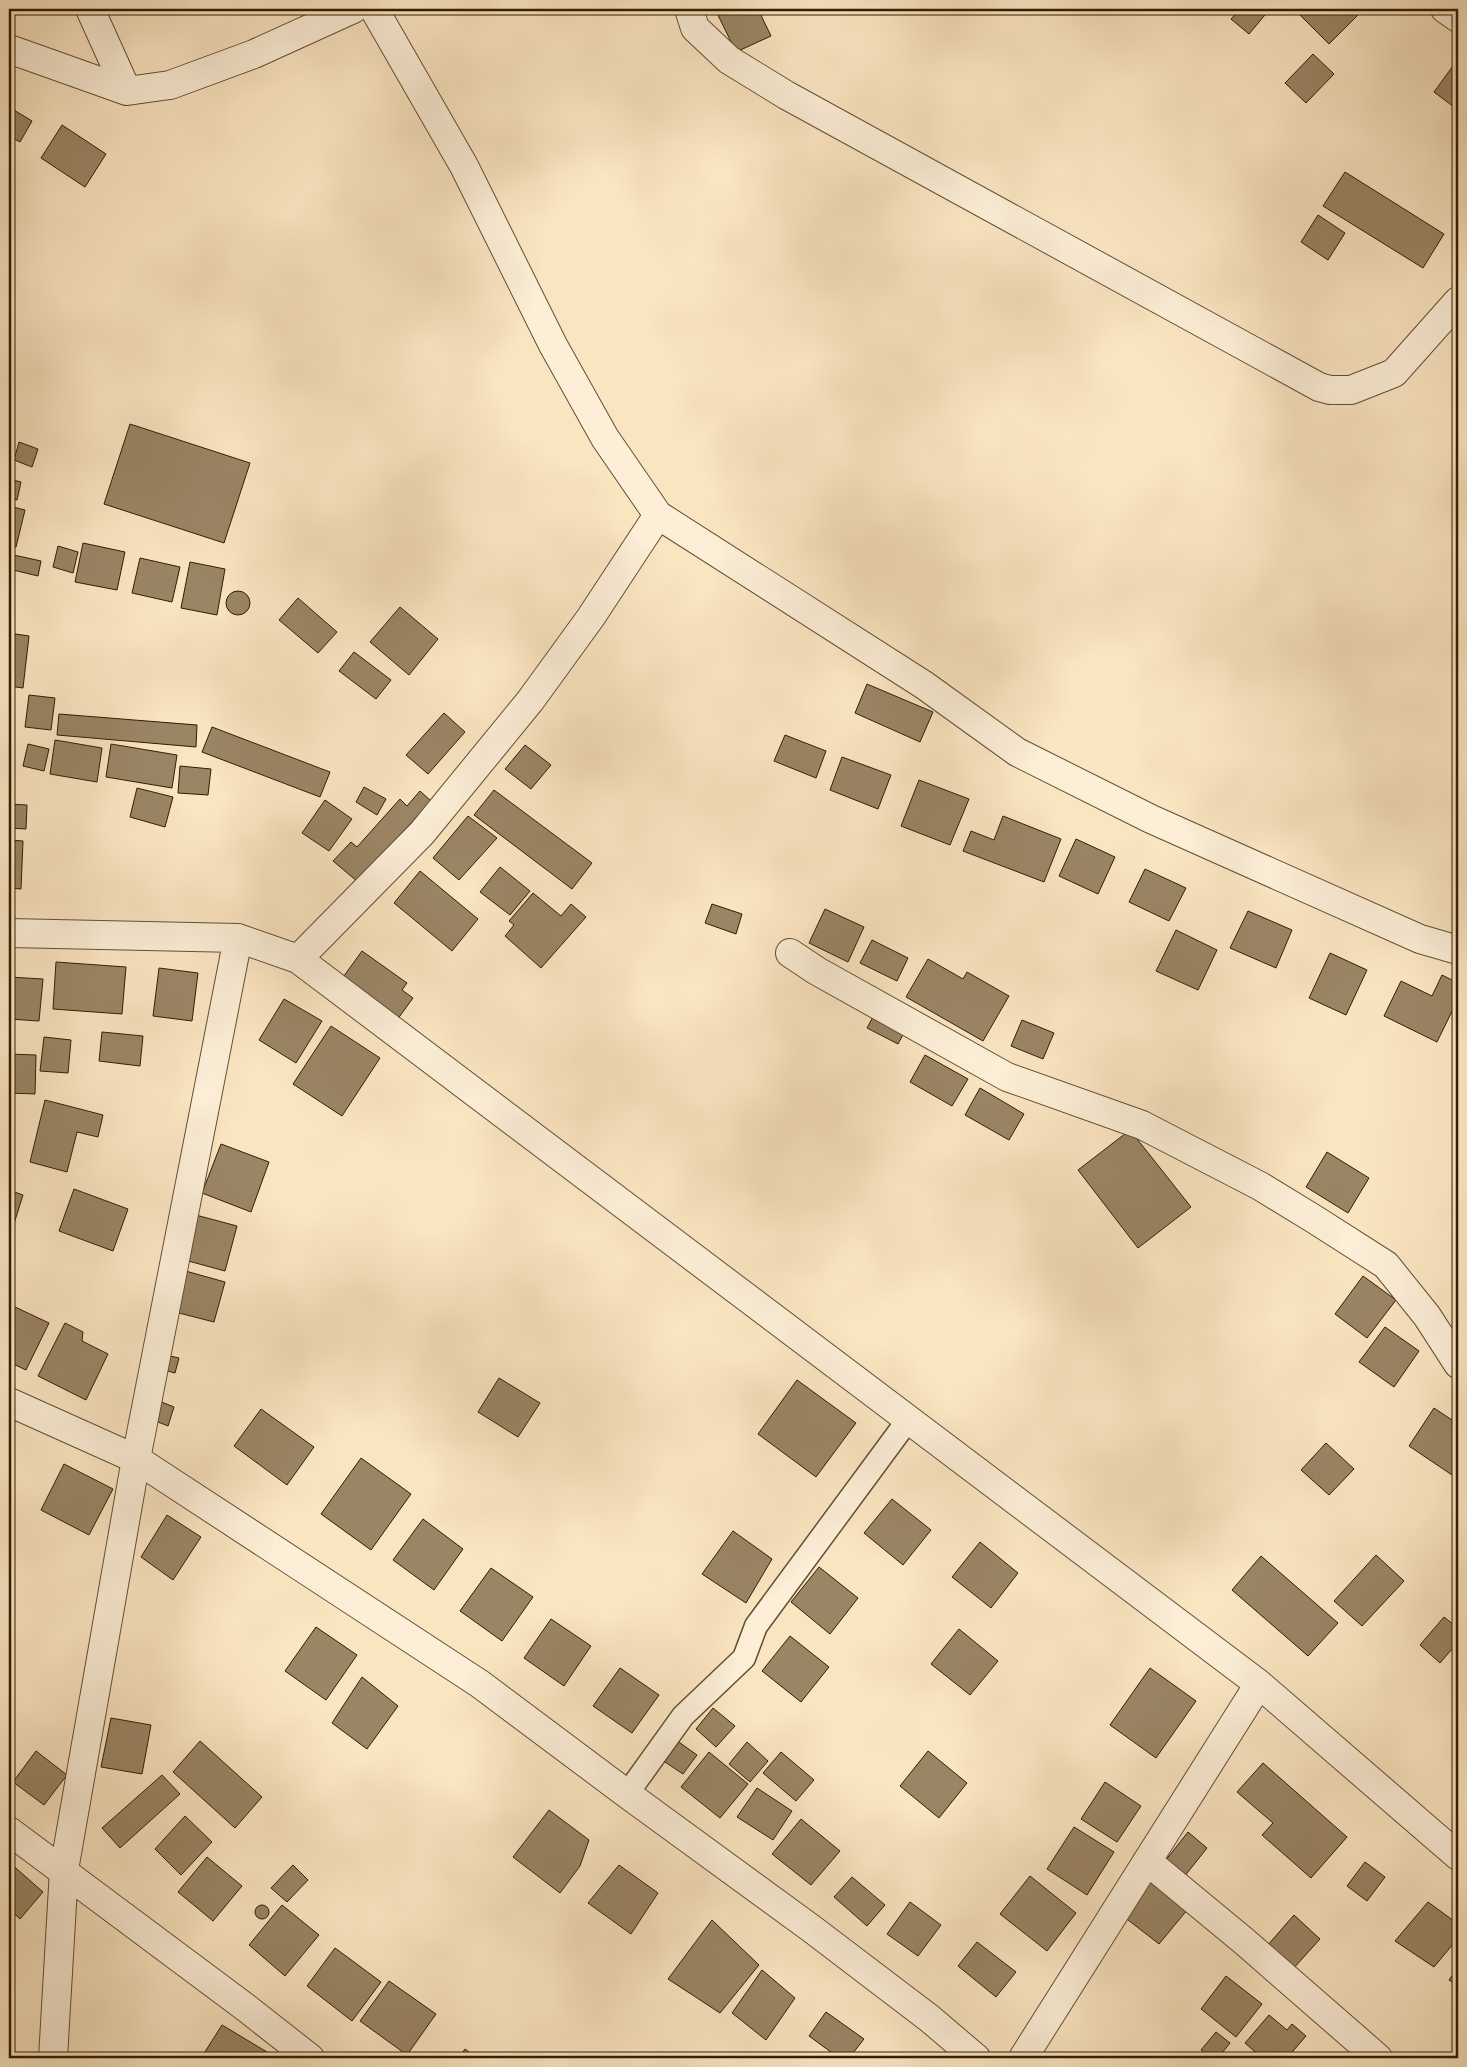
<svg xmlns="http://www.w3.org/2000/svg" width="1467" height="2067" viewBox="0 0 1467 2067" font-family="'Gentium Book Plus',serif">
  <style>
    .building { fill: #9a8565; stroke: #321c01 }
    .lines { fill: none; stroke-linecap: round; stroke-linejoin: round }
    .lane-casing { stroke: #644e31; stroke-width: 25 }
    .street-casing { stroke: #644e31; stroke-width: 30 }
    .lane { stroke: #fceed7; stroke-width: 22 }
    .street { stroke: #fceed7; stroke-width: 28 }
  </style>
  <rect width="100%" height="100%" fill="#fae5c1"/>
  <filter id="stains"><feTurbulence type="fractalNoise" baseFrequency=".004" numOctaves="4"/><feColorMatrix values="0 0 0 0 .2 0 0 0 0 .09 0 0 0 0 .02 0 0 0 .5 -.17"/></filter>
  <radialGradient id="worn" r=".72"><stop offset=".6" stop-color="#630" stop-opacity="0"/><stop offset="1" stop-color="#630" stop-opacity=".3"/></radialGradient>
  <path class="building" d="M715 9H758L771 36 736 52Z
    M1240 9H1270L1249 34 1231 19Z
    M1294 9H1364L1329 44Z
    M1313 54 1334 74 1306 103 1285 83Z
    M1458 59V110L1434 92Z
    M9 107 32 121 20 142 9 136Z
    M62 125 106 154 85 187 41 158Z
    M1345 172 1444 234 1423 268 1323 206Z
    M1318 215 1345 233 1328 260 1301 242Z
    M130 424 250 463 224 543 104 504Z
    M19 442 38 449 32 467 14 460Z
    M9 479 21 482 17 500 9 498Z
    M9 506 25 510 16 547 9 545Z
    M83 543 125 552 117 590 75 582Z
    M58 546 78 552 73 573 53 567Z
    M9 554 41 561 38 576 9 569Z
    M140 558 180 567 172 602 132 593Z
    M190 562 225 569 217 615 181 608Z
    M226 603a12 12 0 1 1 24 0a12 12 0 1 1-24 0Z
    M298 598 337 632 318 653 279 620Z
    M400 607 438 639 409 675 370 642Z
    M9 633 29 636 23 688 9 686Z
    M354 652 391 680 376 699 339 671Z
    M867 684 933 712 920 742 855 713Z
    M29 695 55 698 51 730 25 727Z
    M444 713 465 732 428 774 406 755Z
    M59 714 197 725 196 747 57 735Z
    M212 727 330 772 320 797 202 752Z
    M785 735 826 751 816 778 774 761Z
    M55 740 102 748 97 782 50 774Z
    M28 744 49 749 44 771 23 766Z
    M111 744 177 755 172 788 106 777Z
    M525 745 551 765 531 789 505 769Z
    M842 757 891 775 878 809 830 790Z
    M180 766 211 769 208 795 178 793Z
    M919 780 969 799 950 845 901 826Z
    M364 787 386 799 377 815 356 802Z
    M137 788 173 797 165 827 130 817Z
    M494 790 592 863 572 889 474 815Z
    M420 791 431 801 358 882 333 861 351 842 357 847 400 799 407 806Z
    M325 800 352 819 329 851 302 833Z
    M9 804 27 805 26 829 9 828Z
    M468 816 497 838 459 880 433 858Z
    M1003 816 1061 839 1044 882 963 851 971 831 994 840Z
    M1076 839 1115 857 1098 894 1059 876Z
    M9 840 23 841 21 889 9 888Z
    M500 867 530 891 510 915 480 892Z
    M1145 869 1186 888 1169 921 1129 902Z
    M420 871 478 919 452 951 394 903Z
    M533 893 561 916 571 904 586 917 541 968 505 936 514 925 509 921Z
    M712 904 742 914 736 934 705 923Z
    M825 909 864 927 848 962 809 943Z
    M1248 911 1292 930 1276 968 1230 948Z
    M1176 930 1217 950 1198 990 1156 971Z
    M872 940 908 958 897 981 860 963Z
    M362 951 407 983 402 990 413 998 397 1020 341 980Z
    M1330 953 1367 970 1346 1015 1309 998Z
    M928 959 963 979 967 972 1009 996 983 1041 906 997Z
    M56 962 126 967 122 1014 53 1009Z
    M159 968 198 973 192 1021 153 1016Z
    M1442 975 1458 983V999L1437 1042 1384 1016 1401 981 1432 996Z
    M9 977 43 979 39 1021 9 1019Z
    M284 999 322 1021 296 1063 259 1040Z
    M874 1015 905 1031 898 1044 867 1028Z
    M1022 1020 1054 1033 1043 1059 1011 1046Z
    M331 1026 380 1058 342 1116 293 1084Z
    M102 1032 143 1036 140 1066 99 1061Z
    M44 1037 71 1040 68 1073 40 1071Z
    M9 1054 36 1055 35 1094 9 1093Z
    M925 1055 968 1079 952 1106 910 1082Z
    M980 1088 1024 1114 1009 1140 965 1115Z
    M45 1100 103 1115 98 1137 77 1132 67 1172 30 1162Z
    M1130 1130 1191 1207 1138 1248 1078 1170Z
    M221 1144 269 1162 251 1212 202 1193Z
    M1327 1152 1369 1178 1348 1213 1306 1187Z
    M74 1189 128 1209 113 1251 59 1231Z
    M9 1190 23 1195 12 1230 9 1229Z
    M192 1214 237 1226 225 1271 181 1259Z
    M182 1270 225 1282 214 1322 171 1311Z
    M1363 1276 1396 1300 1367 1338 1335 1314Z
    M13 1306 49 1323 26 1370 9 1362V1314Z
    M65 1323 83 1332 82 1341 108 1354 86 1400 38 1376Z
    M1385 1327 1419 1351 1394 1387 1359 1362Z
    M161 1354 179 1358 175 1373 157 1368Z
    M499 1378 540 1403 518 1437 478 1412Z
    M797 1380 856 1423 816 1477 758 1434Z
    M159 1401 174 1407 168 1426 153 1420Z
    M1434 1408 1458 1424V1472L1455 1477 1409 1446Z
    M261 1409 314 1447 287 1485 234 1446Z
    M1326 1443 1354 1469 1329 1495 1301 1470Z
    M361 1458 411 1494 371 1550 321 1514Z
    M64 1464 113 1489 89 1535 41 1510Z
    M892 1499 931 1530 903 1565 864 1533Z
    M167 1515 201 1537 173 1580 141 1557Z
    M423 1519 463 1549 434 1590 393 1560Z
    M733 1531 772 1559 746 1603 702 1574Z
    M980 1542 1018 1573 991 1608 952 1577Z
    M1376 1555 1404 1581 1362 1626 1334 1601Z
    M1261 1556 1338 1623 1308 1656 1232 1590Z
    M819 1567 858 1598 830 1634 791 1602Z
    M491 1568 533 1597 502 1641 460 1611Z
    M1444 1617 1458 1628V1642L1440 1663 1420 1645Z
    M551 1619 591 1646 564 1686 524 1658Z
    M316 1627 357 1655 326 1700 285 1671Z
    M959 1629 998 1661 970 1695 931 1664Z
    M790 1636 829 1667 801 1702 762 1671Z
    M620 1668 659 1695 632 1733 593 1706Z
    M1150 1668 1196 1701 1156 1758 1110 1725Z
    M362 1677 398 1706 367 1749 332 1723Z
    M713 1708 735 1726 716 1747 696 1729Z
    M111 1718 151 1725 142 1774 101 1767Z
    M676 1740 697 1755 683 1774 662 1760Z
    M200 1741 262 1797 235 1828 173 1772Z
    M747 1742 768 1761 750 1782 729 1764Z
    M36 1751 67 1775 44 1805 13 1782Z
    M928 1751 967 1783 939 1818 900 1786Z
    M709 1752 748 1784 720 1818 681 1787Z
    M781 1752 814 1780 796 1801 763 1773Z
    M1263 1763 1347 1837 1311 1878 1262 1835 1273 1823 1237 1792Z
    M162 1775 180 1794 120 1848 102 1828Z
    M1105 1782 1141 1806 1117 1842 1081 1819Z
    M757 1788 792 1811 773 1840 737 1817Z
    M549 1810 589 1840 580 1866 560 1893 513 1857Z
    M185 1816 212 1842 181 1875 155 1849Z
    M801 1819 840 1851 811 1885 772 1854Z
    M1074 1827 1114 1852 1087 1895 1047 1869Z
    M1188 1832 1207 1848 1184 1877 1165 1861Z
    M207 1857 242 1886 213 1921 178 1892Z
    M9 1862 43 1892 20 1919 9 1909Z
    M1365 1862 1385 1877 1367 1901 1347 1886Z
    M293 1865 308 1880 287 1902 271 1888Z
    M619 1865 658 1893 631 1934 588 1903Z
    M1030 1876 1076 1913 1047 1951 1000 1914Z
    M852 1877 885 1905 867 1926 834 1897Z
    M1152 1879 1188 1909 1159 1944 1123 1916Z
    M910 1902 941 1925 918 1956 887 1934Z
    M1428 1902 1458 1924V1938L1434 1967 1395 1941Z
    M255 1912a7 7 0 1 1 14 0a7 7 0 1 1-14 0Z
    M282 1905 319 1935 285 1976 249 1945Z
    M1294 1915 1320 1939 1293 1969 1267 1946Z
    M712 1920 759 1965 720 2013 668 1979Z
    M977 1942 1016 1972 996 1997 958 1966Z
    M335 1948 381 1982 352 2021 307 1986Z
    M1458 1967V1986L1449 1980Z
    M762 1970 795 1998 766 2040 732 2013Z
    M1226 1976 1262 2004 1236 2037 1201 2009Z
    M389 1981 436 2014 407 2055 360 2021Z
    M826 2012 864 2039 849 2058H839L809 2036Z
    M1269 2015 1287 2030 1292 2024 1306 2036 1287 2058H1262L1245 2043Z
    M222 2025 272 2055 270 2058H201Z
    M1216 2032 1230 2043 1218 2058H1211L1201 2050Z
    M465 2049 477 2058H458Z
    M1237 2052 1244 2058H1232Z"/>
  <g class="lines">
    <g class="lane-casing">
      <path id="lane" d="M627 1794 683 1716 744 1658 756 1626 908 1420"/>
    </g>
    <g class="street-casing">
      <path id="street" d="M90 9 127 91
        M374 9 464 166 553 345 605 438 658 515 924 685 1017 752 1151 819 1420 939 1458 950
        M689 9 695 28 729 60 786 95 1319 387 1330 390H1351L1394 373 1458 301
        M1445 9 1458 18
        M9 49 127 91 170 85 254 54 353 9
        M9 933 238 938 298 959 1259 1684 1458 1856
        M790 953 817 971 1007 1077 1142 1125 1260 1186 1314 1219 1386 1265 1427 1316 1458 1364
        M298 959 422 833 530 701 591 617 658 515
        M9 1402 136 1459 480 1684 627 1794 812 1929 929 2018 976 2058
        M9 1831 245 2007 310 2058
        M1147 1861 1245 1942 1378 2058
        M53 2058 64 1870 136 1459 238 938
        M1023 2058 1259 1684"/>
    </g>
    <use href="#lane" class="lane"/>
    <use href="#street" class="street"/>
  </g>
  <rect width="1467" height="2067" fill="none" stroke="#fae5c1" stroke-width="30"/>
  <rect x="10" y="10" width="1447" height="2047" fill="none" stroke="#321c01" stroke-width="2.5"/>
  <rect x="15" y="15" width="1437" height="2037" fill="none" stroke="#321c01"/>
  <rect width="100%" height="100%" filter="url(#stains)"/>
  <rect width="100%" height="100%" fill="url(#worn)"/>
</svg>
